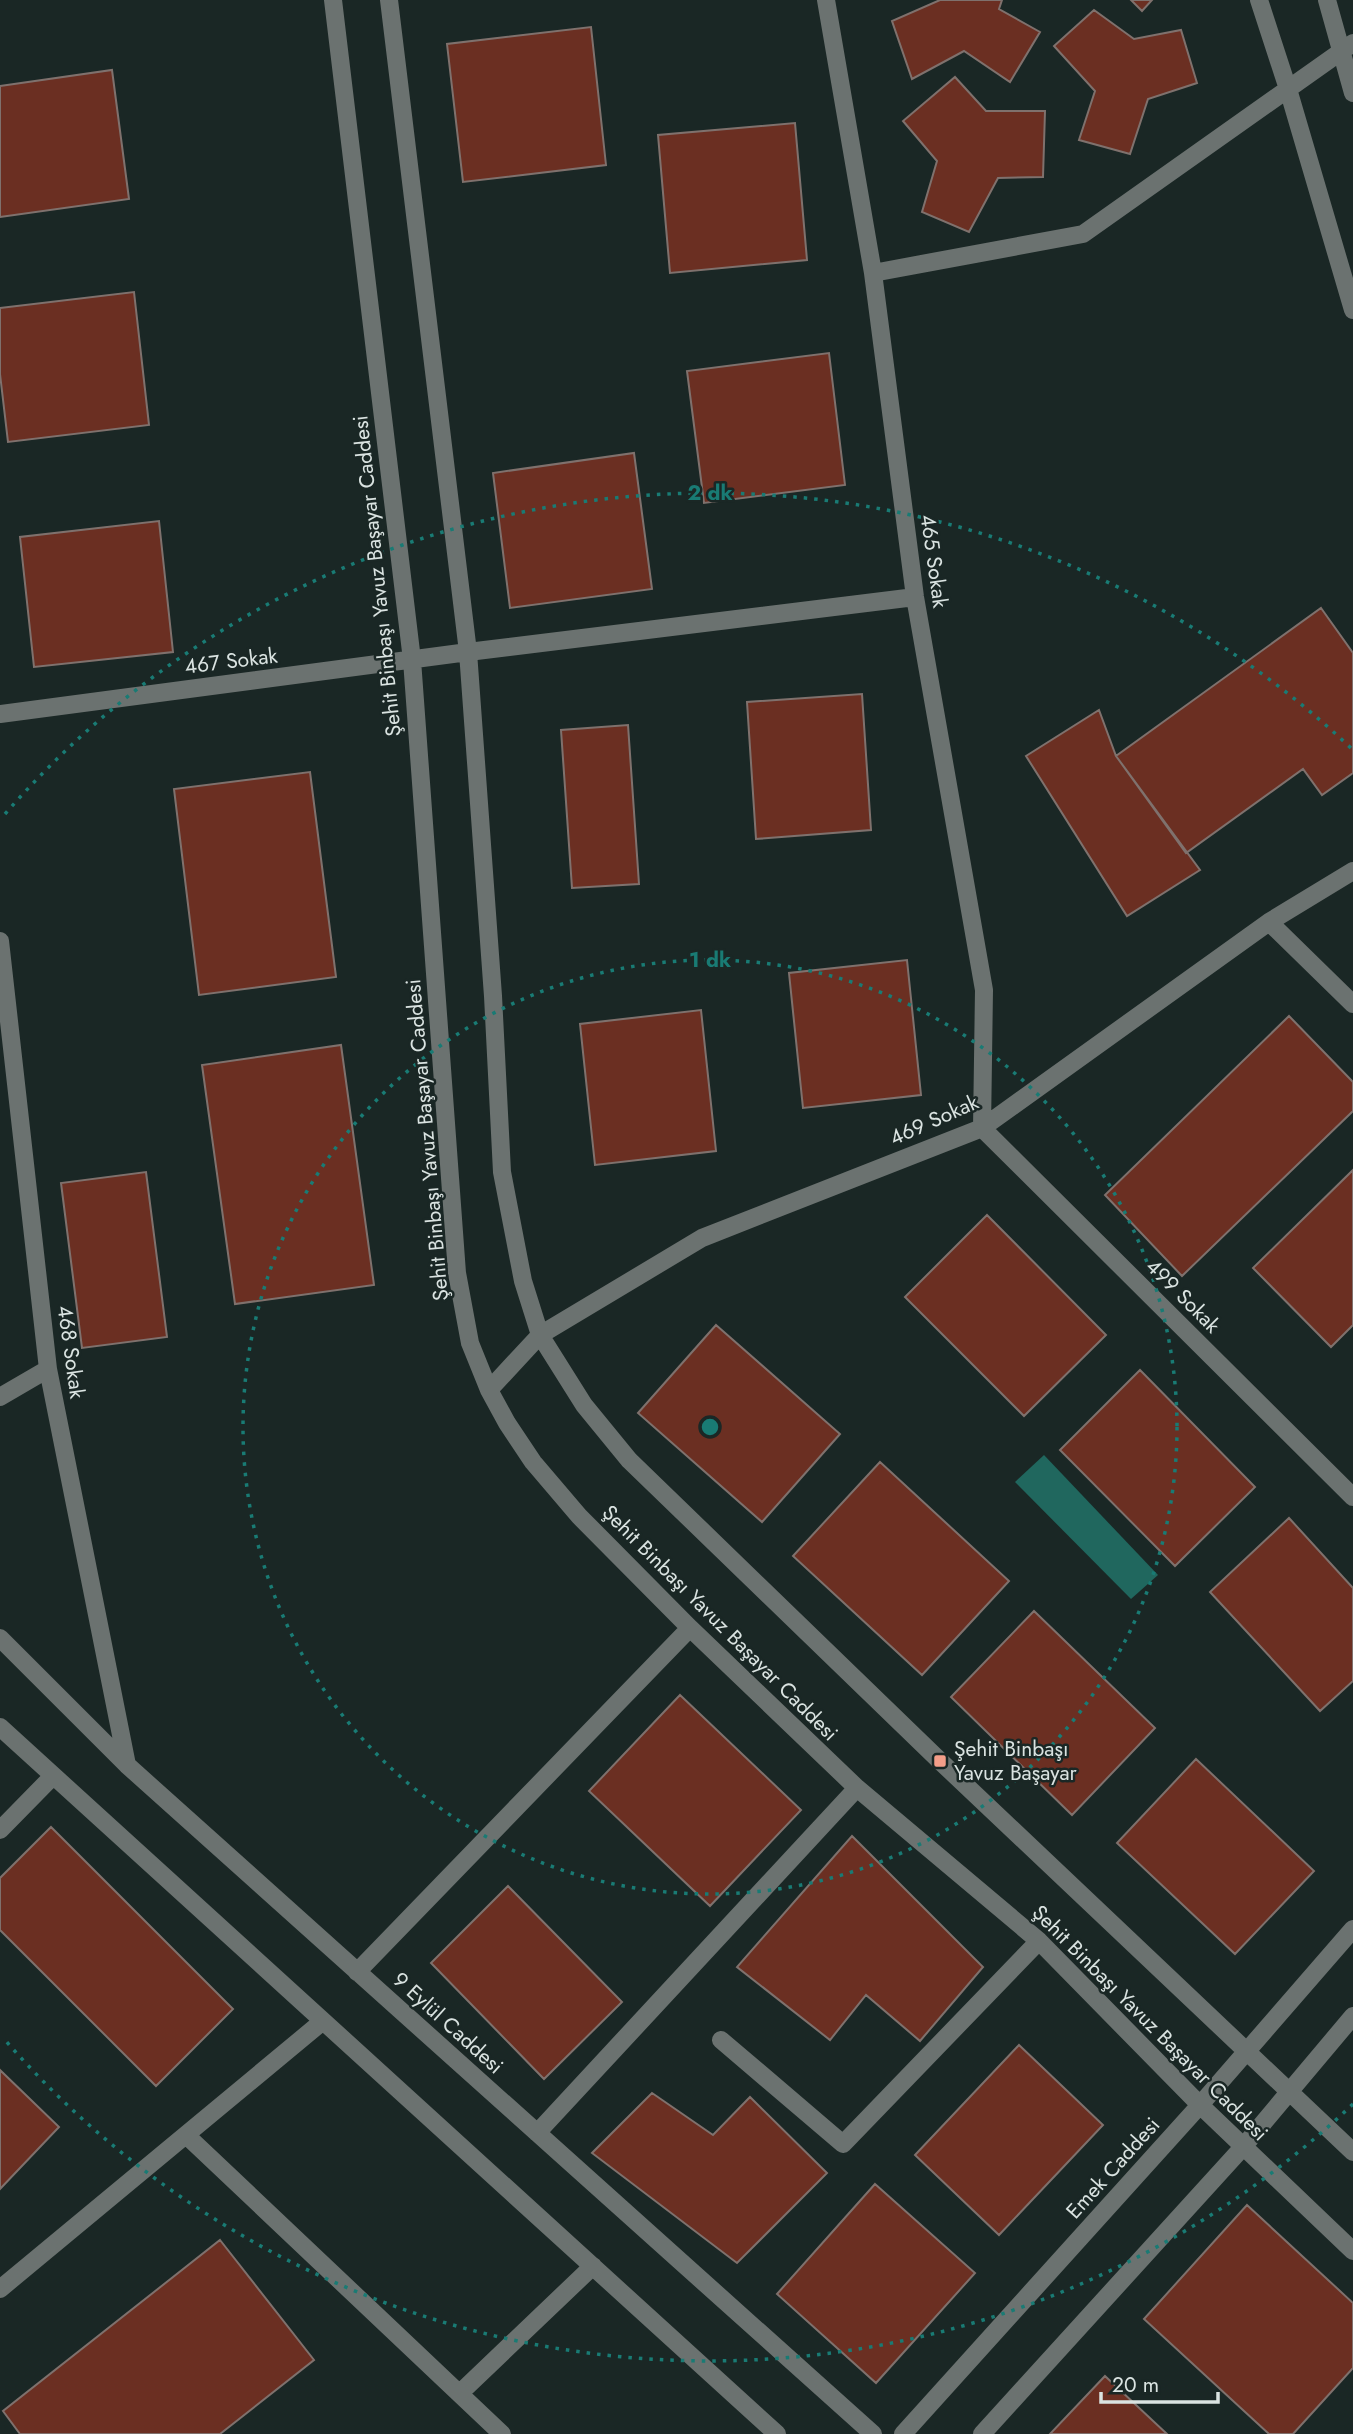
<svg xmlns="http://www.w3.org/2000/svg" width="1353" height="2434" viewBox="0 0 1353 2434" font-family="Jost,sans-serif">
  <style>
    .forest { fill: #20675e }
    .building { fill: #6b2f22; stroke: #7f716d; stroke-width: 2 }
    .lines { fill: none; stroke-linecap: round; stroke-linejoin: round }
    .minor { stroke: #6b7270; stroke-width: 18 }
    .ring { fill: none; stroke: #197b74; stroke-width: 3.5; stroke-dasharray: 3.5 7 }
    .poi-dot { fill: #f49e89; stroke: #1a2725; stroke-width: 2.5 }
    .labels { text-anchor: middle; stroke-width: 5; stroke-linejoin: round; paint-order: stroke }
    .street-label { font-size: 21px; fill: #dae3e1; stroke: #1a2725 }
    .poi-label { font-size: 21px; fill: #dae3e1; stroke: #1a2725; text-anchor: start }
    .centre { fill: #197b74; stroke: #1a2725; stroke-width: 3.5 }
    .ring-label { font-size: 21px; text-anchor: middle; font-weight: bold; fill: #197b74; stroke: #1a2725; stroke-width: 5; stroke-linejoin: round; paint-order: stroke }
  </style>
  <rect width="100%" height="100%" fill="#1a2725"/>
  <path class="forest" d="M1044 1455 1158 1575 1131 1599 1015 1482Z"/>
  <path class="building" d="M940 0H1002L999 9 1040 32 1010 82 964 51 912 79 892 21Z
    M1131 0H1152L1142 11Z
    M1094 10 1134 39 1181 30 1197 83 1148 99 1130 154 1079 140 1095 91 1054 46Z
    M591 27 606 165 463 182 447 44Z
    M112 70 129 199 0 217V86Z
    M955 77 986 111H1045L1043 177 998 178 969 232 922 212 937 161 903 121Z
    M795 123 807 260 670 273 658 135Z
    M134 292 149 425 8 442 0 374V308Z
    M829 353 845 485 704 503 687 371Z
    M634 453 652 589 510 608 493 473Z
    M159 521 173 652 34 667 20 537Z
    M1321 608 1353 653V773L1322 795 1303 769 1186 853 1116 756Z
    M862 694 871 830 756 839 747 702Z
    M1099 710 1116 756 1200 870 1127 916 1026 756Z
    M628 725 639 884 572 888 561 730Z
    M310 772 336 977 199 995 174 789Z
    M907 960 921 1095 803 1108 789 973Z
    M701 1010 716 1151 595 1165 580 1024Z
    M1289 1016 1353 1082V1111L1182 1276 1105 1195Z
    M341 1045 374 1285 235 1304 202 1065Z
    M1353 1170V1325L1331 1347 1253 1268Z
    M146 1172 167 1337 82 1348 61 1183Z
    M987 1215 1106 1335 1024 1416 905 1297Z
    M716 1325 840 1434 762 1522 638 1413Z
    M1140 1370 1255 1487 1175 1566 1060 1450Z
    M880 1462 1009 1581 922 1675 793 1556Z
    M1289 1518 1353 1588V1681L1320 1711 1210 1592Z
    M1034 1611 1155 1728 1072 1815 951 1697Z
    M680 1695 801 1810 710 1906 589 1791Z
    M1196 1759 1314 1871 1235 1954 1117 1843Z
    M51 1827 233 2009 156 2086 0 1930V1878Z
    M852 1836 983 1967 920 2041 866 1995 830 2040 737 1967Z
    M508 1886 622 2002 544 2079 431 1963Z
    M1019 2045 1103 2125 999 2235 915 2155Z
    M0 2070 59 2127 0 2189Z
    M652 2093 713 2135 750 2097 827 2173 737 2263 592 2153Z
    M875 2184 975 2273 876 2383 777 2294Z
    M1247 2205 1353 2303V2368L1293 2434H1269L1144 2319Z
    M220 2240 314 2360 220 2434H20L3 2411Z
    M1105 2376 1167 2434H1050Z"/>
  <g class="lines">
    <path class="minor" d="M333 0 412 660 457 1273 470 1343 489 1390 507 1423 533 1462 579 1516 690 1628 857 1788 1039 1941 1200 2105 1353 2251
      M389 0 468 652 493 996 502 1172 523 1281 540 1335 584 1405 629 1460 940 1761 1353 2152
      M826 0 873 273 915 597 984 990 982 1128 1353 1497
      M1259 0 1288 89 1353 310
      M1327 0 1353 93
      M873 273 1083 234 1353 43
      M0 714 468 652 915 597
      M1269 922 1353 1004
      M0 941 48 1369 127 1765
      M489 1390 540 1335 702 1238 982 1128 1269 922 1353 871
      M0 1397 48 1369
      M0 1638 127 1765 873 2434
      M0 1727 777 2434
      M0 1830 53 1776
      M357 1972 690 1628
      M721 2040 843 2144 1039 1941
      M537 2133 857 1788
      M186 2135 502 2434
      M0 2289 323 2021
      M460 2393 593 2266
      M903 2434 1200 2105 1353 1929
      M982 2434 1243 2147 1353 2016"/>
  </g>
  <g class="ring">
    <circle cx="710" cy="1427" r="467"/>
    <path d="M1353 2104A934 934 0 0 1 5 2040M5 814A934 934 0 0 1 1353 750"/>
  </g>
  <rect class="poi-dot" x="933" y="1754" width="14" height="14" rx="3.5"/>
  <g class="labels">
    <g class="street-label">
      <text transform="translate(934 561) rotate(82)" y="7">465 Sokak</text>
      <text transform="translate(377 576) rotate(-96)" y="7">Şehit Binbaşı Yavuz Başayar Caddesi</text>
      <text transform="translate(231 661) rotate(-7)" y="7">467 Sokak</text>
      <text transform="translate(934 1120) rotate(-24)" y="7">469 Sokak</text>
      <text transform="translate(427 1140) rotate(-95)" y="7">Şehit Binbaşı Yavuz Başayar Caddesi</text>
      <text transform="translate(1183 1296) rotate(45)" y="7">499 Sokak</text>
      <text transform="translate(71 1352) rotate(82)" y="7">468 Sokak</text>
      <text transform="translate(720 1623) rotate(45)" y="7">Şehit Binbaşı Yavuz Başayar Caddesi</text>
      <text transform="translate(448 2023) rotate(42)" y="7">9 Eylül Caddesi</text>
      <text transform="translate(1150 2023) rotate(45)" y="7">Şehit Binbaşı Yavuz Başayar Caddesi</text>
      <text transform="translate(1113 2168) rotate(-48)" y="7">Emek Caddesi</text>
    </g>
    <g class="poi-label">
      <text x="954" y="1756">Şehit Binbaşı<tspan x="954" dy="24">Yavuz Başayar</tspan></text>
    </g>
  </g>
  <circle cx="710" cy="1427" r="10" class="centre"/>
  <g class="ring-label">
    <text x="710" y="500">2 dk</text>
    <text x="710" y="967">1 dk</text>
  </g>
  <path d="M1101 2392v10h117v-10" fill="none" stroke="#dae3e1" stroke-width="3.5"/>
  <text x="1112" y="2392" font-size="21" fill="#dae3e1" stroke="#1a2725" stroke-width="5" paint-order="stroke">20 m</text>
</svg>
